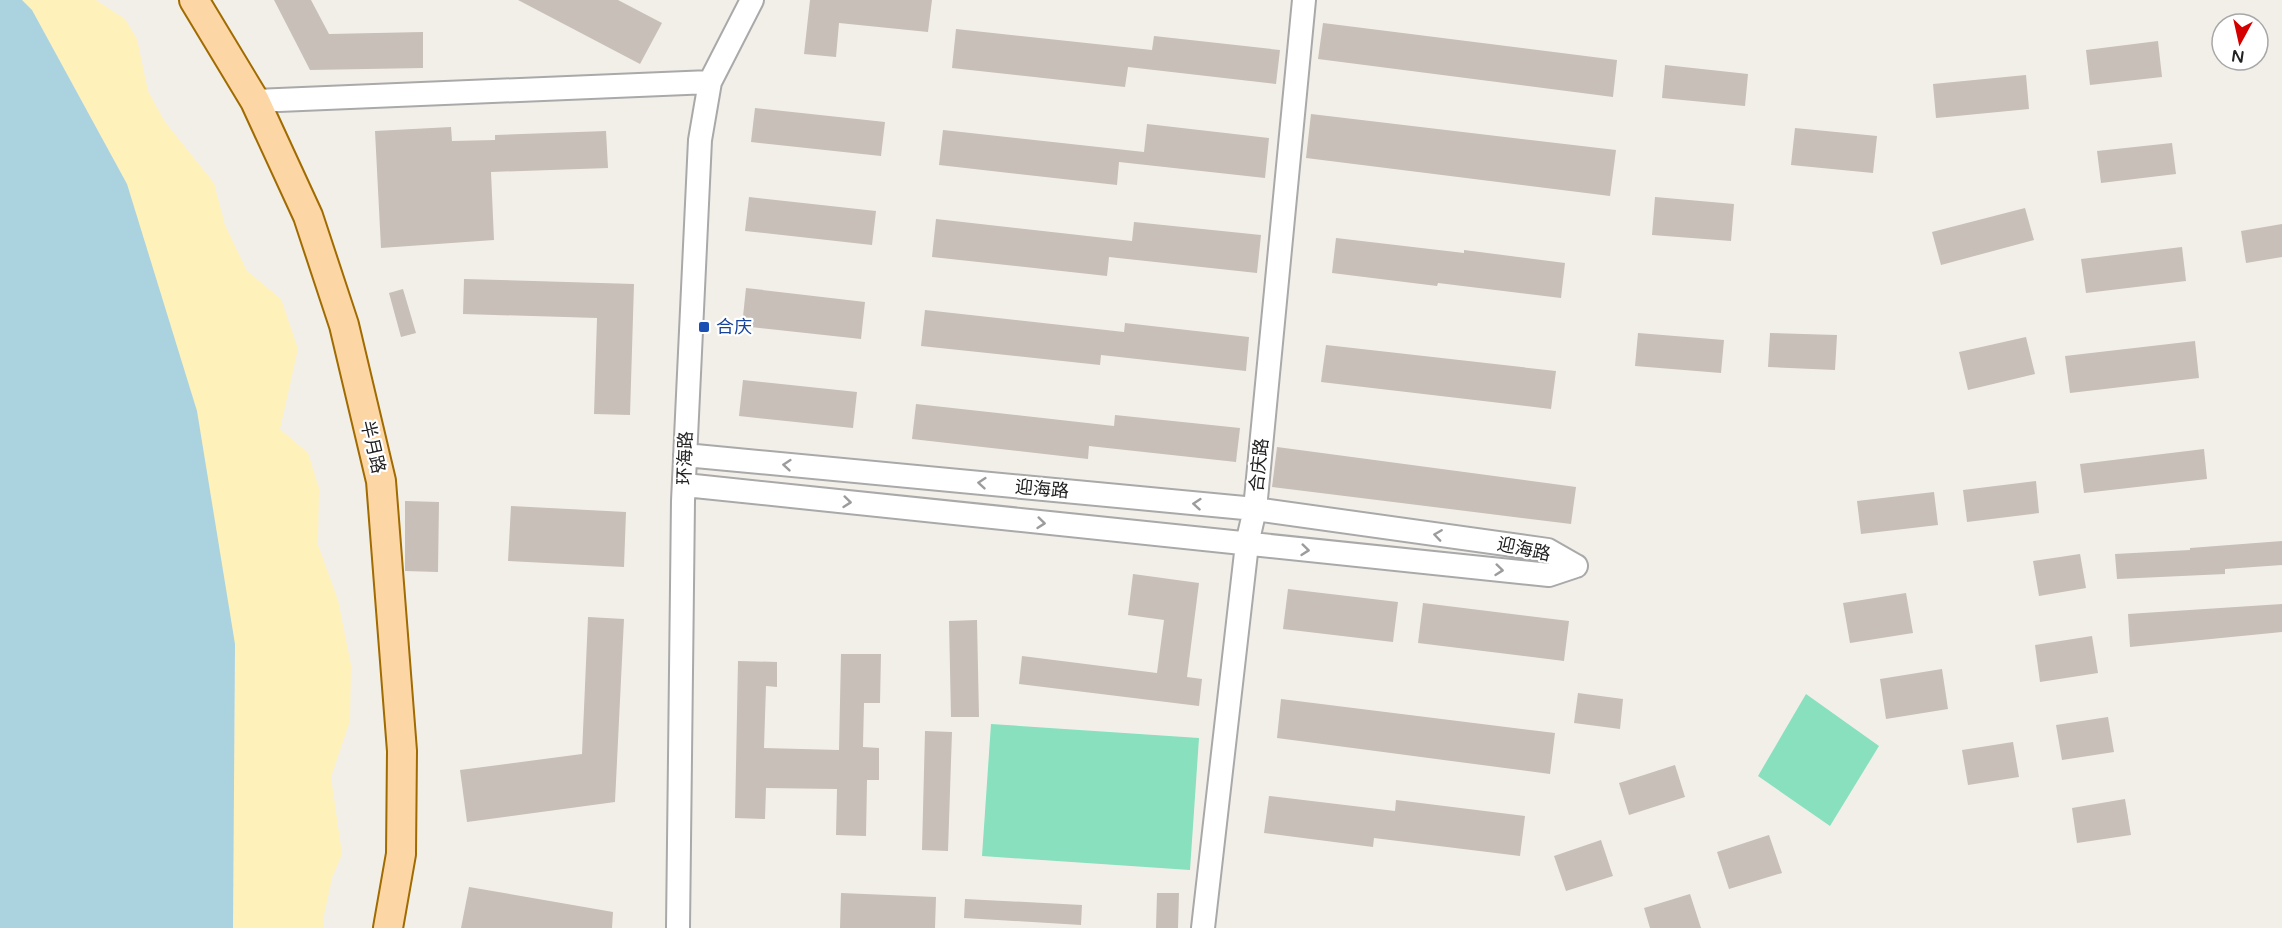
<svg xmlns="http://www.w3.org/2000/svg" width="2282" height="928" viewBox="0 0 2282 928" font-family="'Varela Round','Noto Sans SC',sans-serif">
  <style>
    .sand { fill: #fff1ba }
    .pitch { fill: #88e0be }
    .water { fill: #aad3df }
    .building { fill: #c7bfb8 }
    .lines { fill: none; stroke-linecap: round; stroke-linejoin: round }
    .minor-casing { stroke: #a9a9a9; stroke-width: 26 }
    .major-casing { stroke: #a06b00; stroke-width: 32 }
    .minor { stroke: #fff; stroke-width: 22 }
    .major { stroke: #fcd6a4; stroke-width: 28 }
    .oneway { stroke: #9c9c9c }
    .transit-dot { fill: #1a4fb4; stroke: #fff; stroke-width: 2 }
    .labels { text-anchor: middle; stroke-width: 4.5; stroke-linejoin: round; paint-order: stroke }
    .transit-label { font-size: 18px; fill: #164399; stroke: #fff; text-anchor: start }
    .street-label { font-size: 18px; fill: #222; stroke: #fff }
  </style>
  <rect width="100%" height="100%" fill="#f2efe9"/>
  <path class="sand" d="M22 0H96L125 19 137 39 148 91 165 122 214 183 225 225 247 271 281 299 298 349 280 429 308 453 319 488 318 545 338 600 351 665 350 721 331 777 342 854 332 878 323 920V928H233L235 644 127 184 32 10Z"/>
  <path class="pitch" d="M1806 694 1879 746 1830 826 1758 776Z
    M991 724 1199 738 1190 870 982 856Z"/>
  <path class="water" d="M0 0H22L32 10 127 184 197 411 235 644 233 928H0Z"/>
  <path class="building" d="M274 0H311L329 34 423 32V68L310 70Z
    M518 0H618L662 23 640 64Z
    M810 0H932L928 32 839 23 836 57 804 54Z
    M1323 23 1617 60 1613 97 1318 59Z
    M956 29 1152 50 1154 36 1280 50 1276 84 1128 67 1125 87 952 68Z
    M2158 41 2162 77 2090 85 2086 50Z
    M1665 65 1748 74 1745 106 1662 98Z
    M2026 75 2029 109 1936 118 1933 84Z
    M755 108 885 122 881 156 751 142Z
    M1311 114 1616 150 1610 196 1306 158Z
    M1147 124 1269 138 1265 178 1119 162 1117 185 939 165 943 130 1144 152Z
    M451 127 452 141 495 140V135L606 131 608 168 491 172 494 240 381 248 375 131Z
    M1795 128 1877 136 1873 173 1791 165Z
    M2172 143 2176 174 2101 183 2097 151Z
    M749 197 876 211 872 245 745 231Z
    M1655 197 1734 204 1731 241 1652 235Z
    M2025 208 2034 240 1941 265 1932 232Z
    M936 219 1132 241 1134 222 1261 235 1257 273 1109 257 1107 276 932 257Z
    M2282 224V257L2246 263 2241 231Z
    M1336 238 1464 253V250L1565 263 1561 298 1438 283 1437 286 1332 273Z
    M2182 247 2186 281 2086 293 2081 259Z
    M464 279 634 284 630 415 594 414 597 318 463 314Z
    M746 288 865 302 861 339 742 326Z
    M403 289 416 333 401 337 389 293Z
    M925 310 1124 332 1125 323 1249 337 1246 371 1101 355 1100 365 921 346Z
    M1638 333 1724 340 1721 373 1635 366Z
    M1770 333 1837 335 1835 370 1768 367Z
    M2026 337 2035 374 1968 390 1959 352Z
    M2195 341 2199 378 2070 393 2065 356Z
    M1326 345 1556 371 1551 409 1321 382Z
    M743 380 857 392 853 428 739 416Z
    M916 404 1114 426 1115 415 1240 428 1236 462 1089 446 1088 459 912 439Z
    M1277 447 1576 487 1571 524 1272 487Z
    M2204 449 2207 479 2084 493 2080 464Z
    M2036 481 2039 513 1967 522 1963 490Z
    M1934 492 1938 525 1861 534 1857 501Z
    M405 501 439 502 438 572 405 571Z
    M511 506 626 512 624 567 508 561Z
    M2282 541V565L2225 569V574L2117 579 2115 554 2190 550V548Z
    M2080 554 2086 588 2039 596 2033 561Z
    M1133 574 1199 583 1187 677 1202 679 1199 706 1019 684 1022 656 1157 673 1164 620 1128 615Z
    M1288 589 1398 602 1393 642 1283 629Z
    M1906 593 1913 633 1850 643 1843 603Z
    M1423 603 1569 621 1564 661 1418 643Z
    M2282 604V632L2130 647 2128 614Z
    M588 617 624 619 615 802 467 822 460 770 582 754Z
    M977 620 979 717H951L949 621Z
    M2092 636 2098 673 2040 682 2035 645Z
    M841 654H881L880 703H864L863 747 879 748V780H867L866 836 836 835 837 789 766 788 765 819 735 818 738 661 777 662V687L766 686 764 748 839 750Z
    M1942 669 1948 709 1886 719 1880 679Z
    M1578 693 1623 699 1620 729 1574 723Z
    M1281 699 1555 733 1550 774 1277 738Z
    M2108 717 2114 752 2062 760 2056 725Z
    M925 731 952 732 948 851 922 850Z
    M2013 742 2019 777 1968 785 1962 750Z
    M1675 765 1685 797 1629 815 1619 783Z
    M1269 796 1395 811 1396 800 1525 816 1520 856 1374 838 1373 847 1264 833Z
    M2125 799 2131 835 2077 843 2072 808Z
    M1769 835 1782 873 1729 889 1717 852Z
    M1601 840 1613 876 1566 891 1554 856Z
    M469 887 613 912 612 928H461Z
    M841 893 936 897 935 928H840Z
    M1157 893H1179L1178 928H1156Z
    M1690 894 1701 928H1650L1644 908Z
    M965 899 1082 905 1081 925 964 918Z"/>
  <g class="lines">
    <g class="minor-casing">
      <path id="minor" d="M255 101 710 82
        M685 455 1255 509 1548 550 1576 566
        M685 485 1549 575 1576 566
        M678 928 683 501 700 140 710 82 752 0
        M1203 928 1247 544 1255 509 1304 0"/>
    </g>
    <g class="major-casing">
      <path id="major" d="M194 0 255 101 308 216 344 325 381 481 402 751 401 854 388 928"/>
    </g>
    <use href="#minor" class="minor"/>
    <use href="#major" class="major"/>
  </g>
  <defs><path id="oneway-chevron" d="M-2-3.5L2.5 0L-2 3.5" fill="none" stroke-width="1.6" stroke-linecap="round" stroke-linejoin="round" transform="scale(1.5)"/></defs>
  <g class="oneway">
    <use href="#oneway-chevron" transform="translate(787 465) rotate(-175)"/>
    <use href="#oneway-chevron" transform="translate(982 483) rotate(-175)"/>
    <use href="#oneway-chevron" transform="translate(847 502) rotate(6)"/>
    <use href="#oneway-chevron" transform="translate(1197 504) rotate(-175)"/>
    <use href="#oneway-chevron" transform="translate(1041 523) rotate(6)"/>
    <use href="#oneway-chevron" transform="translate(1438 535) rotate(-172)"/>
    <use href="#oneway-chevron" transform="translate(1305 550) rotate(6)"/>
    <use href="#oneway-chevron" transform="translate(1499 570) rotate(6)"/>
  </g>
  <rect class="transit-dot" x="698" y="321" width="12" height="12" rx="3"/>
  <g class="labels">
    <g class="transit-label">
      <text x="716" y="333">合庆</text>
    </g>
    <g class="street-label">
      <text transform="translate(373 447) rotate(77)" y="6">半月路</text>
      <text transform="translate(685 458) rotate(-88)" y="6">环海路</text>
      <text transform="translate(1259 465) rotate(-84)" y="6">合庆路</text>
      <text transform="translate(1042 489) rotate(5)" y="6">迎海路</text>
      <text transform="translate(1524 549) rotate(12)" y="6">迎海路</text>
    </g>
  </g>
  <g transform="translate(2240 42) rotate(188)"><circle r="28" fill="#ffffff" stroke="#a7a7a7" stroke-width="1.5"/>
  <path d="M0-4.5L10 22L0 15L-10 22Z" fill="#d40000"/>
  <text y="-9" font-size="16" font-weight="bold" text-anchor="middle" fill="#222222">N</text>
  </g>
</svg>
